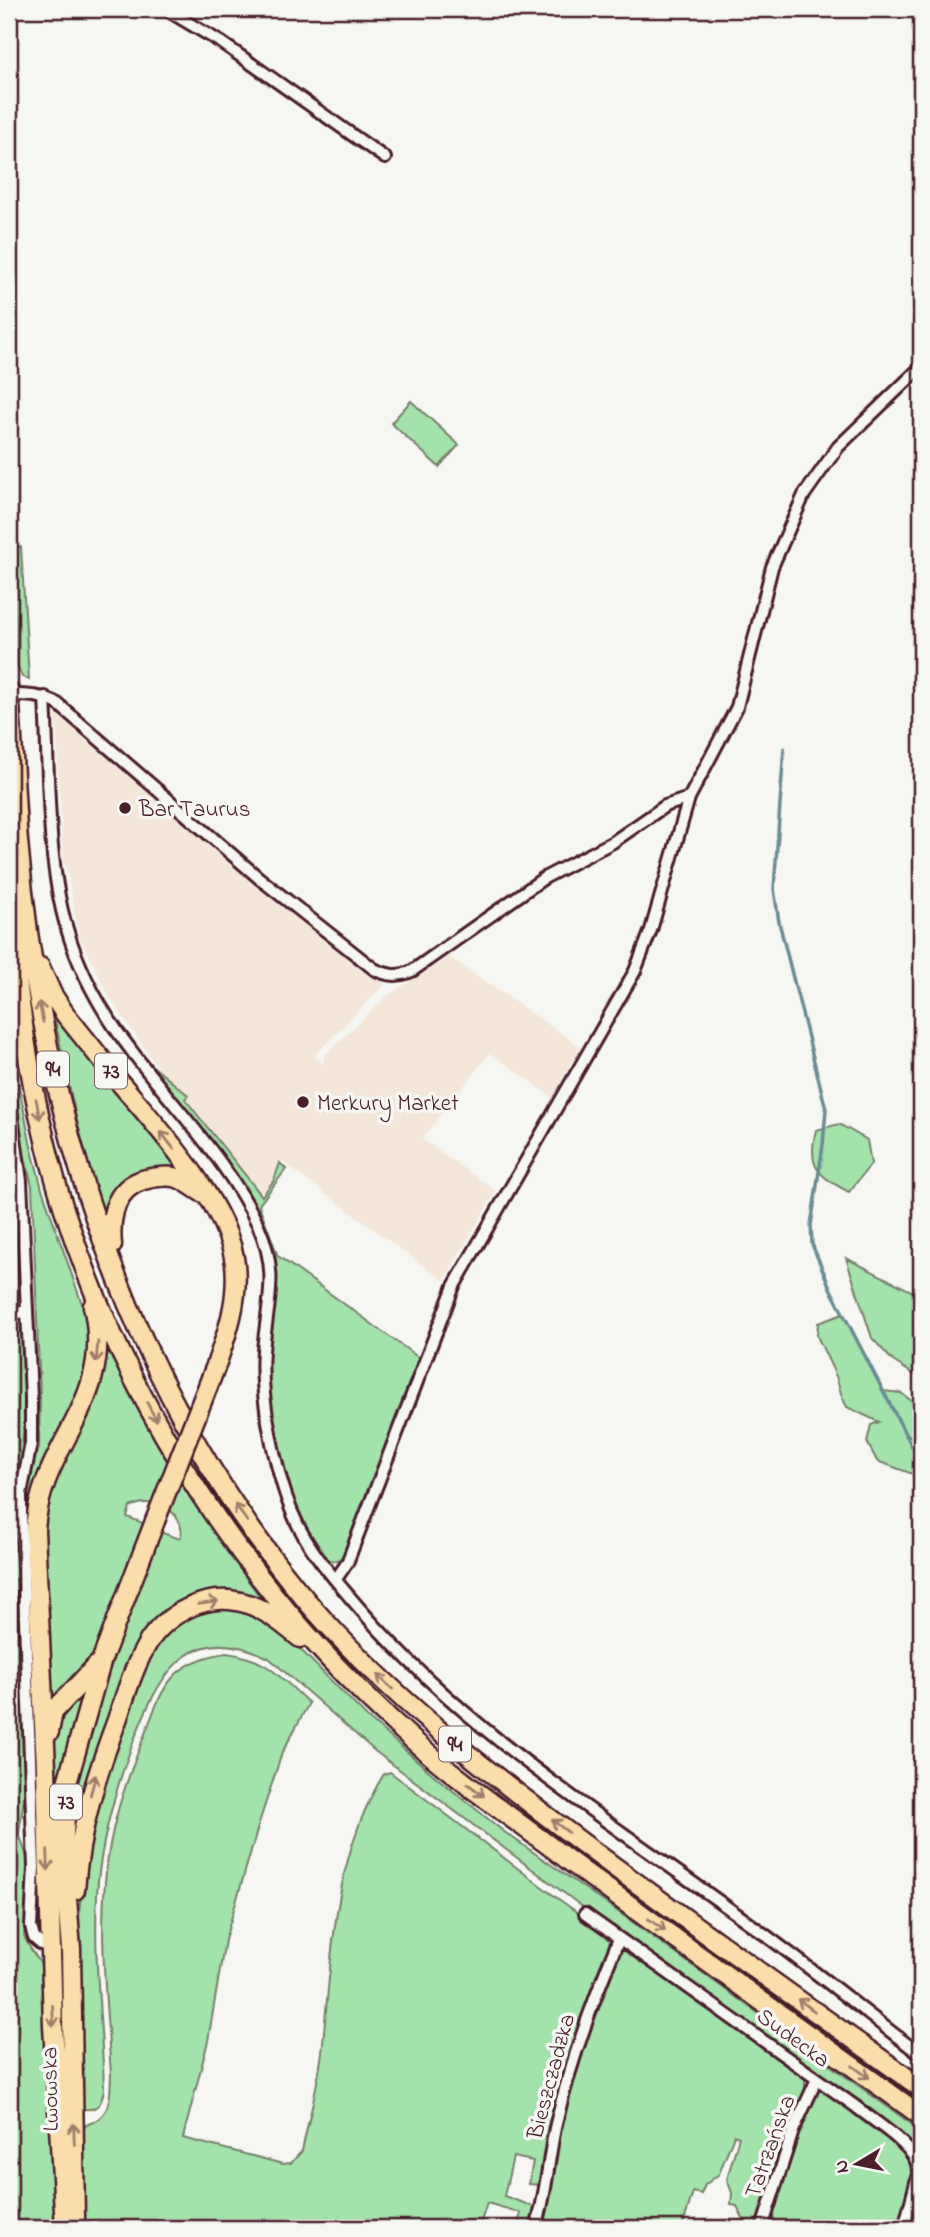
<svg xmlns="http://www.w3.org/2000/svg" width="930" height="2237" viewBox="0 0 930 2237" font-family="'Indie Flower',sans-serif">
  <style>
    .built { fill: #f4e7d9 }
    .green { fill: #a3e2ab; stroke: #76806b; stroke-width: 2 }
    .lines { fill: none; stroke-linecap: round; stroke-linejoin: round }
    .stream { stroke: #6c8b94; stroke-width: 3.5 }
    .minor-casing { stroke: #4a1f2b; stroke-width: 16 }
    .primary-casing { stroke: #4a1f2b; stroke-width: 23 }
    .minor { stroke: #f6f6f2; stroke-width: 10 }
    .primary { stroke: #faddab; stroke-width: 18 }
    .primary-bridge-casing { stroke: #4a1f2b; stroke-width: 23; stroke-linecap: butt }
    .primary-bridge { stroke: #faddab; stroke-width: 18 }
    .oneway { stroke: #a27e6b }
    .poi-dot { fill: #4a1f2b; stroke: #f6f6f2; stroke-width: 2.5 }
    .labels { text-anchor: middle; stroke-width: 7; stroke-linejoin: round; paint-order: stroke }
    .shield { fill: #f6f6f2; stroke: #7e6067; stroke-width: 2 }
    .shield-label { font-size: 21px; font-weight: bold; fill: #4a1f2b }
    .poi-label { font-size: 23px; fill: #4a1f2b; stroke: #f6f6f2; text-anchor: start }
    .street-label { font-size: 23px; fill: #4a1f2b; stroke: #f6f6f2 }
  </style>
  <rect width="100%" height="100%" fill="#f6f6f2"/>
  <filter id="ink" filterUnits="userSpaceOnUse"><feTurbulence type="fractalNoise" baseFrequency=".0143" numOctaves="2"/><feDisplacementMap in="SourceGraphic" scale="14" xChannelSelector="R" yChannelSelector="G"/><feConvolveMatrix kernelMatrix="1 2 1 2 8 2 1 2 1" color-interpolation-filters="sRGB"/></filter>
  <g filter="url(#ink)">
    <path class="built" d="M55 705 385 984 314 1056 323 1064 324 1056 386 997 448 956 581 1047 552 1097 490 1053 422 1139 496 1191 444 1281 281 1161 273 1182 262 1196 185 1099 188 1095 162 1074 110 998 79 936 66 866 63 863Z"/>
    <path class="green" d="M411 401 459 445 439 467 391 423Z
      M13 547H21L29 679 22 677 17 665Z
      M52 1007 186 1173 112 1195 103 1215 77 1122Z
      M9 1012 17 1076 30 1142 42 1189 83 1307 91 1348 83 1387 35 1486 44 1928 42 1930 37 1926 25 1501 30 1472 39 1447 40 1397 32 1186 17 1125 12 1089 9 1064Z
      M155 1068 188 1095 185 1099 262 1196 274 1180 280 1163 286 1169 259 1205 278 1256 419 1358 344 1555C330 1572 316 1547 309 1537 288 1504 262 1396 267 1357 271 1321 283 1283 272 1246 254 1185 199 1129 159 1080Z
      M839 1124 867 1140 871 1164 849 1192C817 1175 807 1167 816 1130Z
      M846 1258 921 1296V1379L893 1361 872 1338Z
      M843 1314 883 1391 901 1393 921 1408V1446L904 1431 921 1464V1477L877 1461 867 1442 871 1425 879 1422 847 1407 842 1397 836 1376 817 1336 818 1323Z
      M9 1323H22L25 1408 19 1483V1631L23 1647 27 1778 19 1833 30 1866 24 1935C28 1949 39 1957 43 1970L55 2228H9Z
      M105 1343C149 1440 203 1521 267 1606L248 1597 157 1622 71 1864V1799L90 1713 160 1532 177 1538 181 1537C185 1509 152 1496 130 1507L127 1517 143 1523 94 1652 87 1667 49 1708 41 1574 43 1508Z
      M219 1608 243 1610 267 1621 294 1643 367 1717 436 1777 503 1831 617 1911 921 2131V2157L894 2133 632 1944 376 1752 269 1658C185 1616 156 1681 131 1748 115 1791 103 1835 98 1881 92 1950 102 2020 104 2089 102 2102 99 2111 83 2109 80 2011 71 1913 91 1817 97 1785 112 1752 123 1721 143 1664 152 1619 219 1608Z
      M226 1653C267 1658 279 1676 309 1703L282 1753 260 1820 225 1940 208 2041 183 2138 283 2164 291 2163 302 2151C309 2118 318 2085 322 2052 332 1959 333 1855 384 1774L390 1772 553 1895 805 2076V2088L760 2222 752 2225 744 2220 737 2206 731 2205 732 2193 727 2179 739 2137 734 2135 719 2174 705 2185 701 2194 693 2192 682 2228H540L542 2185 529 2184 533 2161 513 2157 504 2196 538 2208 531 2228H517L521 2213 487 2203 479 2228H80L84 2129 86 2125C112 2117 110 2098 111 2075 106 1994 95 1909 113 1830 120 1798 132 1768 143 1739 162 1690 168 1662 226 1653Z
      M81 1696 67 1744 58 1809H56C55 1782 48 1745 60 1720 63 1711 71 1704 77 1697Z
      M825 2089C852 2110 899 2136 915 2166L901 2228H767L811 2099 817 2092Z
      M921 2178V2228H906Z"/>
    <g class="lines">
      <path class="stream" d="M784 748 774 889 779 922 826 1109 823 1145 811 1225 812 1244 831 1290 921 1464"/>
      <g class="minor-casing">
        <path id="minor" d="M165 9 222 43 385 158
          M9 695C28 695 41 695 58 704L259 878 374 969C388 976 398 977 412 971L544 878 613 842 665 806 689 798
          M45 697C49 770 46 860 67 929 80 973 103 1014 131 1050 173 1107 228 1160 258 1225 280 1273 267 1303 263 1351 259 1395 276 1472 292 1512 307 1549 335 1580 361 1610 475 1741 626 1832 764 1934 817 1973 869 2015 921 2055
          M9 1094 21 1181 31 1397V1443L21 1494V1513L34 1867 31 1927 34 1938 41 1944 53 1948
          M9 1315 27 1311
          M336 1579 347 1563 454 1286 635 971 651 930 689 798 737 707 772 567 804 495 838 447 921 367
          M585 1914 855 2106C872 2120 905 2140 915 2159 918 2164 918 2170 918 2175L904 2228
          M536 2228C546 2196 548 2161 555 2128 570 2062 593 2000 619 1939
          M762 2228 793 2131 817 2079"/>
      </g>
      <g class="primary-casing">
        <path id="primary" d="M9 691C13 741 14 791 18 841 24 914 35 988 51 1060 94 1256 179 1453 311 1606 389 1695 483 1768 577 1839 690 1924 807 2005 921 2088
          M9 883C15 993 31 1104 64 1209 127 1407 248 1592 403 1731 454 1778 513 1818 568 1860 685 1947 804 2031 921 2116
          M40 967 52 994 65 1014C84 1038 103 1061 122 1085 160 1130 228 1204 235 1264 239 1301 227 1334 215 1368
          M112 1245C109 1214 116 1183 152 1178 158 1177 167 1176 174 1177 184 1179 194 1188 203 1193
          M49 1732 53 1712 96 1666
          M75 1890C79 1830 96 1776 117 1720 126 1694 134 1665 149 1641 167 1614 203 1595 236 1601 261 1605 282 1623 300 1638
          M75 2218 71 1949 63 1849 67 1783 102 1659 155 1521
          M65 2228 53 2026 46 1767 35 1531C40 1442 116 1404 93 1306"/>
      </g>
      <use href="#minor" class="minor"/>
      <use href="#primary" class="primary"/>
      <g class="primary-bridge-casing">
        <path id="primary-bridge" d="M155 1521 215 1368"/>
      </g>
      <use href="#primary-bridge" class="primary-bridge"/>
    </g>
    <defs><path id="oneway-shaft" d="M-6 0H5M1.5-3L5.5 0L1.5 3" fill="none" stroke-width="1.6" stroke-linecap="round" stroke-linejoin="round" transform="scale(1.75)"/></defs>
    <g class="oneway">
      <use href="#oneway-shaft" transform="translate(41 1012) rotate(-101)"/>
      <use href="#oneway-shaft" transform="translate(38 1109) rotate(79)"/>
      <use href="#oneway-shaft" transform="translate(167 1140) rotate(-128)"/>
      <use href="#oneway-shaft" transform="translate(97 1352) rotate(95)"/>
      <use href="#oneway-shaft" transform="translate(152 1412) rotate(61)"/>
      <use href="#oneway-shaft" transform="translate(241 1513) rotate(-126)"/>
      <use href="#oneway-shaft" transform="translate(208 1603) rotate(-9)"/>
      <use href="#oneway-shaft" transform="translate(385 1682) rotate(-137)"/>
      <use href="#oneway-shaft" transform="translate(93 1785) rotate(-75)"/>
      <use href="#oneway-shaft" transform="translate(476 1790) rotate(38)"/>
      <use href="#oneway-shaft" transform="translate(560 1826) rotate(-143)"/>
      <use href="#oneway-shaft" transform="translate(48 1860) rotate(88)"/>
      <use href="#oneway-shaft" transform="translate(657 1925) rotate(36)"/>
      <use href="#oneway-shaft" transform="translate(806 2005) rotate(-144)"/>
      <use href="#oneway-shaft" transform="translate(53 2016) rotate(88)"/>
      <use href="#oneway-shaft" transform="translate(861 2072) rotate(36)"/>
      <use href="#oneway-shaft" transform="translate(74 2134) rotate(-92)"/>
    </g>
  </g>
  <g class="poi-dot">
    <circle cx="125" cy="808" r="7"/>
    <circle cx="303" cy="1102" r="7"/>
  </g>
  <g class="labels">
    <g class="shield">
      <rect x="37" y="1051.5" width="32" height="35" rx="5"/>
      <rect x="95" y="1053.5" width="32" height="35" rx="5"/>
      <rect x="439" y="1726.5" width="32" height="35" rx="5"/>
      <rect x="50" y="1784.5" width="32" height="35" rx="5"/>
    </g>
    <g class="shield-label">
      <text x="53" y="1076">94</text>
      <text x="111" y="1078">73</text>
      <text x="455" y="1751">94</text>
      <text x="66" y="1809">73</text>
    </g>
    <g class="poi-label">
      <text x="139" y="816">Bar Taurus</text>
      <text x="317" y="1110">Merkury Market</text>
    </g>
    <g class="street-label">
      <text transform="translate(794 2037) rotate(36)" y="8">Sudecka</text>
      <text transform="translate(550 2076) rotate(-75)" y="8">Bieszczadzka</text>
      <text transform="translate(49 2089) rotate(-91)" y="8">Lwowska</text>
      <text transform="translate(769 2146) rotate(-70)" y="8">Tatrzańska</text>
    </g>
  </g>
  <rect width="930" height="2237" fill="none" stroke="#f6f6f2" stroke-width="35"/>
  <rect x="18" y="18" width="895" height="2202" fill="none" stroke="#4a1f2b" stroke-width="2.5" filter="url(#ink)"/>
  <g transform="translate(857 2164) rotate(260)" stroke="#f6f6f2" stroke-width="5" paint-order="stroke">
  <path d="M0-5L12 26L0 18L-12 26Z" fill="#4a1f2b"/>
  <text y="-10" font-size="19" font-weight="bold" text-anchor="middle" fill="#4a1f2b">N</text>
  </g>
</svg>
